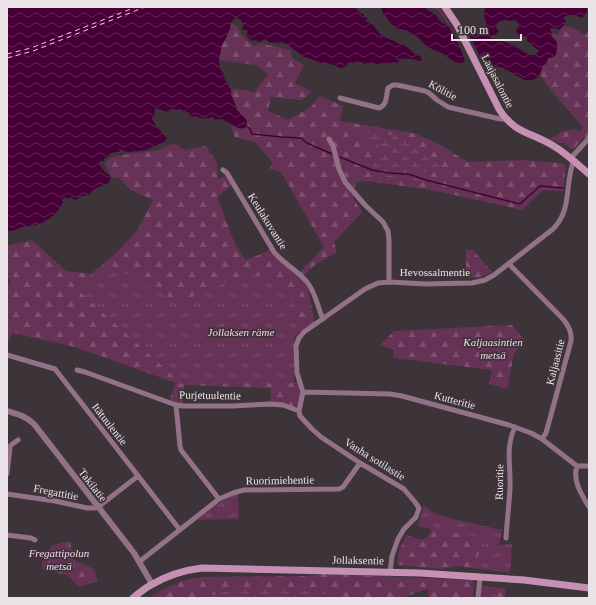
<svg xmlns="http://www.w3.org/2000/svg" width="596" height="605" viewBox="0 0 596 605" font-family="'Times New Roman',serif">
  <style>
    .grass { fill: #663256 }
    .forest { fill: url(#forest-firs) }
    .wetland { fill: url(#wetland-marsh) }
    .park { fill: url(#park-tufts) }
    .water { fill: url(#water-waves); fill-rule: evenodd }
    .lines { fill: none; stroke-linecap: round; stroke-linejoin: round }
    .stream { stroke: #470037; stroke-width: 1.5 }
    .ferry { stroke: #f8cde7; stroke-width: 1; stroke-dasharray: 5 4; stroke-linecap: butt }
    .minor { stroke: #937186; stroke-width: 5 }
    .tertiary { stroke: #937186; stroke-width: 6 }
    .secondary { stroke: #c690b2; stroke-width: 7 }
    .labels { text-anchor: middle; stroke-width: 3.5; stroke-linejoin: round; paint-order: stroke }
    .street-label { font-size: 11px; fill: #e9e3e7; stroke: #3d3439 }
    .park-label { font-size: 11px; font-style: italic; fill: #fcd1ec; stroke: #3d3439 }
  </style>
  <defs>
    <pattern id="forest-firs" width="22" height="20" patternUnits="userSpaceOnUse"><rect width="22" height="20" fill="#663256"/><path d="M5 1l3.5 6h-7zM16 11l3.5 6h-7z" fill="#7c506e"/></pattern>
    <pattern id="wetland-marsh" width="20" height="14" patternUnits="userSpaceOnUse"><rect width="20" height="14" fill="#663256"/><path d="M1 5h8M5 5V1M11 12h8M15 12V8" fill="none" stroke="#7c506e"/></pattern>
    <pattern id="park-tufts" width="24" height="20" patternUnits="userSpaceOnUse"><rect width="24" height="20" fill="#663256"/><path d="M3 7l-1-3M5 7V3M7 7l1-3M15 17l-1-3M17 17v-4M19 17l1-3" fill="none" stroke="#7c506e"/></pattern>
    <pattern id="water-waves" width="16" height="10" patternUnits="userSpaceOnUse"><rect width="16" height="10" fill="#470037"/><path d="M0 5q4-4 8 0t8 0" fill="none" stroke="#622554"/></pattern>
  </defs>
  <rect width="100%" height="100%" fill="#3d3439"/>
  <path class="grass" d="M431 7H439L445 15 450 26 449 27C445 18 440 11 431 7Z
    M552 33 558 35 561 40 563 53 551 70 547 68H542V66H544C548 58 556 51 557 42L551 36Z"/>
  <path class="forest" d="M231 23 237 26 242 35 254 46 260 43 290 50 292 58 304 65 295 83 312 92 302 100 271 97 268 111 288 120 311 107 320 96 343 106 340 121 413 133 437 143 468 162 521 160 561 163 566 166 563 191 543 190 522 210 431 190 366 181 356 182 353 198 362 212 334 242 337 252 315 265 304 275 300 272 324 247 281 172 269 169 273 163 255 142 235 137 231 125C237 127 241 130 246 126L245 117 239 114 237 110V107L231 95V89L246 90 254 93 268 74 256 65 219 60 222 44 225 40Z
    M563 26 571 27 585 35 588 32 589 33V135L586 138H583L573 150 564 143H560L549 138 556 136 560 132 574 129 580 131 583 128C579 122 574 117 569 111 559 100 549 88 540 75L542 68H547L552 70 563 53 561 40 558 35 559 31Z
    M174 143 184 150 206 146 217 163 218 179 226 176 232 185 217 197 235 244 246 260 266 252 270 249 307 285 314 318V323L302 330 294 337V382H298L301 391 298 405 295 407 270 402 271 388 184 385 183 406 169 402 176 383 75 347 13 333 7 343V286L11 283 7 275V246L32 240 66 271 91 274 116 253 137 231 153 200 131 190 119 178 111 177 105 163 112 157 122 155 159 150Z
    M466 250H473L492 272C484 277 476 278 466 278Z
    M512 325 524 340 514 354 507 389 489 384 492 370 393 358 394 350 380 345 394 331Z
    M424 506 435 514 465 522 502 530 499 545H506L510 573 457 566 441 569 398 565C395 554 402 545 407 535 420 540 425 543 432 529L418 526Z
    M70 541 74 560 94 569 98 581 79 587 67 575 42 569 43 556 53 545Z
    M323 574 474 580 473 598H428V589L401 598H344L310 591 212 595 208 598H149C167 586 180 580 201 577L305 576Z
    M495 587 505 588V598H495Z"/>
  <path class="wetland" d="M377 125 384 133 411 141 426 152 444 170 436 172H419L418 176 433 181 423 182 369 172C377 162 380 156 377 143L366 137 362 133 370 132Z
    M272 589 310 591 344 598H208C221 588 256 590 272 589Z"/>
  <path class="park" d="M106 262 167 297 179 300 192 297 244 275C257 274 269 278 282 278L302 330 294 337V383L182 384 78 290 90 276Z
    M238 494 239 519 197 520C211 509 221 499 238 494Z
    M424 506 435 514 465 522 502 530 499 545 512 544 510 573 475 568 483 538 418 526Z
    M481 586 495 587V598H480Z"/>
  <path class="water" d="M7 7H355C358 10 359 14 364 14V17L368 19 367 20H365L366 21 373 25 381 35 387 38 396 42 397 43 406 46 416 55 420 56 422 60 421 61C418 61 414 59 410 59 405 58 401 60 396 58V59L398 60 399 62V63L393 62 390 64H386V63C382 62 378 65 373 64 368 64 370 62 364 64L362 62H359L357 61 354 63 349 62C343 74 335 64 327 63V64L323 62 321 63 308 58 304 57 296 51 293 49 289 45 281 42 278 43 271 42 270 43 265 39 259 42 255 40 252 41 246 35 248 31 247 30H243L242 28 244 25 242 23 241 20 235 17 231 23 230 29 225 40 222 44 219 60 220 68 223 73 225 80 228 84 229 88 231 89C231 98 234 99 236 107 238 111 236 109 239 112 241 116 249 119 247 125 244 134 226 123 223 119L215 120V119L213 117C208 119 203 119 197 117V116L192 117 190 116V114L189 112 187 113 185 110 182 111V110L179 109 178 110 172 109 166 112 156 108 155 109V111L154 112 155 115 153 116 152 119 157 127 167 138 164 142 146 150 129 152 121 150 120 148 119 149 120 152H116L109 154 110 155 104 159V161H100L99 164 105 172 111 177 109 182 106 184 94 189 89 195 81 196 76 200 73 199 71 197 69 199 65 197 62 200 63 202C58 214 47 222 35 225 31 226 26 226 22 227 17 230 13 231 7 231Z
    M380 7H425L429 11 435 14 440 21 449 27 460 47 465 61 462 63H458L450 59 442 53 427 47 419 38 406 30 395 28 394 26 391 24 385 15H383V12Z
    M485 7H587V12L584 15 583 18C575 16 570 12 563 18L566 21 563 26 559 30C556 28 553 28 550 28L552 34 551 36C553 38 555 39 556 41 557 42 556 44 557 45 557 52 557 58 549 58L547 60V64L542 66C541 75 536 82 526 80 523 80 520 77 517 76 513 73 506 69 500 67 496 66 489 67 485 67L468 32 482 36 487 29 484 14ZM506 20 511 21 515 20 520 27 517 28 516 33 522 37 523 35 528 39 526 40 539 51V52L536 53 537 55C528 57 519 47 510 44 504 41 497 40 491 38V36L492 35H495L499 31 497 29 496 27 498 22Z"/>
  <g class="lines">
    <path class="stream" d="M247 126 250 129 252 134 282 137 301 138 307 143 332 154
      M340 157 372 170 388 173 408 174 426 180 520 204 540 186 563 188"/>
    <path class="ferry" d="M7 54 31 48 136 7
      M7 58 33 51 145 7"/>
    <path class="minor" d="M340 98 379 108C387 106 386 96 388 88L393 85H397L425 91 429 93 437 100 448 107 500 119H506
      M329 139 333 146 339 169 345 182 365 205 383 222 388 231 389 240V282
      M571 158 589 138
      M223 170 227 173 274 252C284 264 297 270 307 282 316 293 317 306 323 319
      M509 264 563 319C569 326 572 332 571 341L546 433 542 439
      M7 355 55 369 101 428 180 530
      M77 370 85 372 176 405 183 406H232L270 404 283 405 299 411
      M303 392 390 394 402 396 509 425 531 433 542 439 577 466H589
      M176 405 180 446 181 450 219 499
      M577 466C572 481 582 495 589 507
      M7 474 10 447 11 445 18 440
      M7 494 55 501 87 508H94L98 507 138 476
      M7 535 31 538 35 540
      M506 538C507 521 509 505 510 488 511 467 505 447 515 427
      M139 562 219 499 233 493 244 490 339 489 343 487 360 463
      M390 572 392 556 398 539 404 529 416 517 419 508 415 502 404 489 360 463 321 437 312 429 300 416 299 411 303 392 297 373 296 346 299 338 304 332 365 289 378 283 389 282 426 284 472 283 485 280 494 275 553 229C573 209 564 184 574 160
      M478 598 480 577"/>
    <path class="tertiary" d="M7 411C17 414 26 416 34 424L134 553 152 584"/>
    <path class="secondary" d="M445 7 457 25 499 109C514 133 530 132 552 145 566 153 577 164 589 174
      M133 598C139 593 145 588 151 585 166 576 185 570 202 568L420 573 524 580 589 588"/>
  </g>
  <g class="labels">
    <g class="street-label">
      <text transform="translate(498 81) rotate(63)" y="4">Laajasalontie</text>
      <text transform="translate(443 90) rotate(28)" y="4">Kölitie</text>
      <text transform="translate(268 221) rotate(58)" y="4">Keulakuvantie</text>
      <text x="435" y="276">Hevossalmentie</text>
      <text transform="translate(555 362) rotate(-76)" y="4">Kaljaasitie</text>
      <text transform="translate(210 395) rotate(1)" y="4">Purjetuulentie</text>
      <text transform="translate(455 400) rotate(15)" y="4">Kutteritie</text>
      <text transform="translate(110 424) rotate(52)" y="4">Itätuulentie</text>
      <text transform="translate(375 459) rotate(32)" y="4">Vanha sotilastie</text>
      <text transform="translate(280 480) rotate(-1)" y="4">Ruorimiehentie</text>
      <text transform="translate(499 482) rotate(-89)" y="4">Ruoritie</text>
      <text transform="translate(93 485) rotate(52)" y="4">Takilatie</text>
      <text transform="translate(56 492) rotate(11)" y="4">Fregattitie</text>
      <text transform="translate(358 560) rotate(1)" y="4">Jollaksentie</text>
    </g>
    <g class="park-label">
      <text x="241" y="336">Jollaksen räme</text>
      <text x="493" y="346">Kaljaasintien<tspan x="493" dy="13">metsä</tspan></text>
      <text x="59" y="557">Fregattipolun<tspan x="59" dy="13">metsä</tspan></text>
    </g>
  </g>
  <rect width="596" height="605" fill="none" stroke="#e9e3e7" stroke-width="16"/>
  <path d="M452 34v6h69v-6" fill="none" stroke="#e9e3e7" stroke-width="2"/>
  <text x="458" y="34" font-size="12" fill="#e9e3e7" stroke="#3d3439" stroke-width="3" paint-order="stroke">100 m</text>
</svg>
